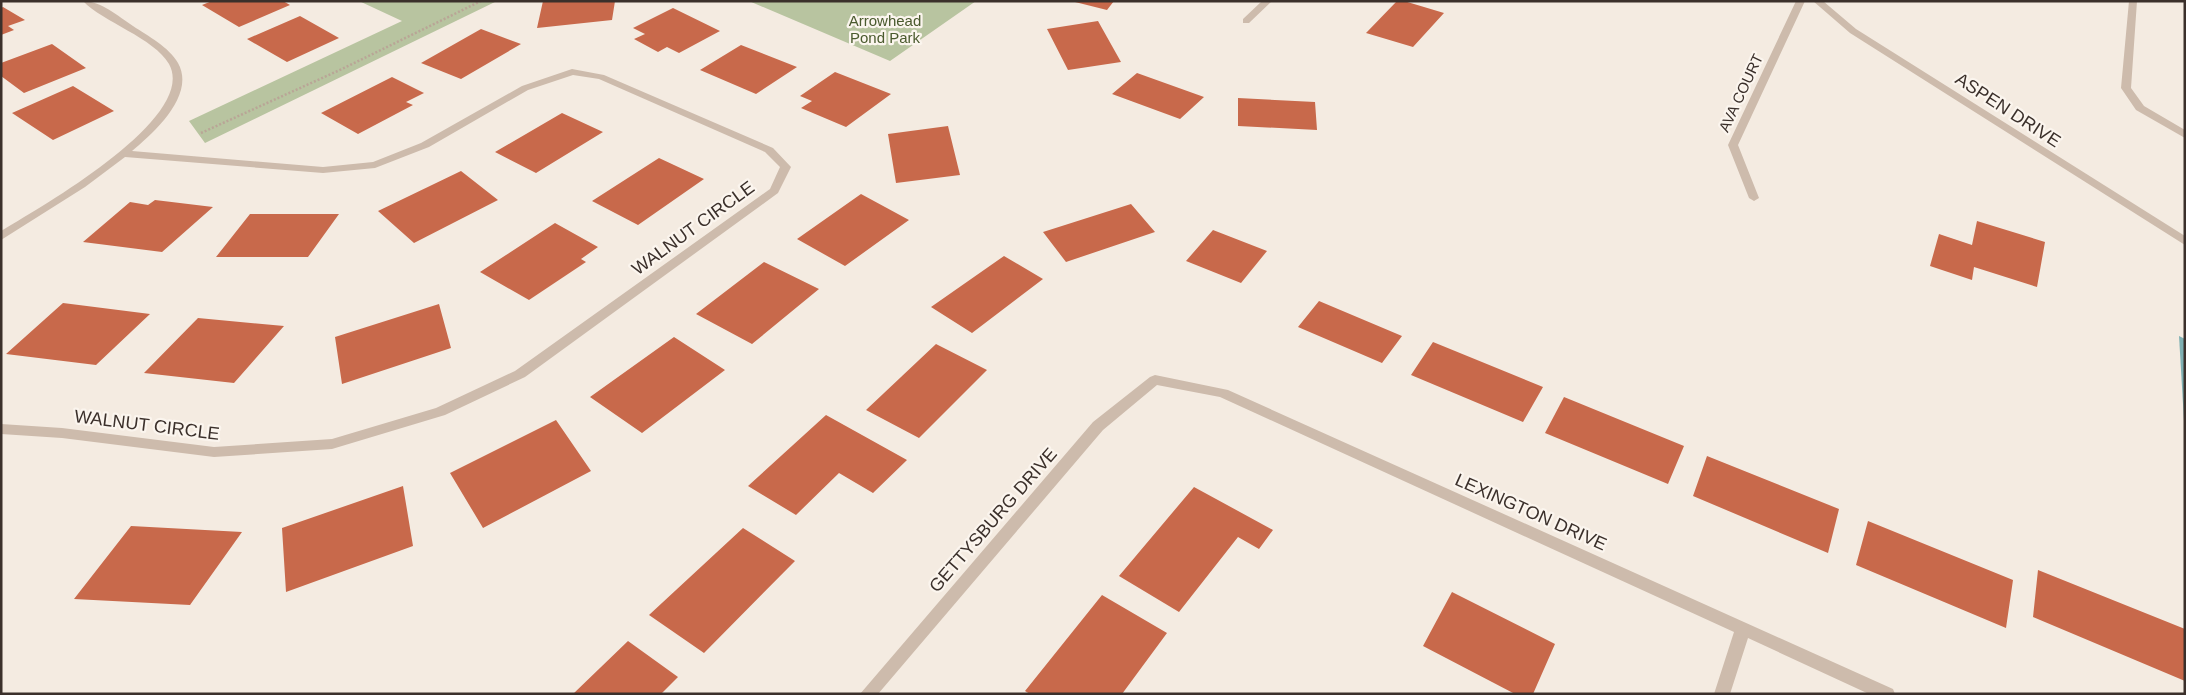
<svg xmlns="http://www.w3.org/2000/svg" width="2186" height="695" viewBox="0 0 2186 695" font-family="Arial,sans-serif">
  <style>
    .green { fill: #b8c4a0 }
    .water { fill: #7fb0b2 }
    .building { fill: #c8694b }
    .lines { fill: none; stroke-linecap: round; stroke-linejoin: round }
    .path { stroke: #b9a596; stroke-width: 2.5; stroke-dasharray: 2 2; stroke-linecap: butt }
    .minor { fill: #cdbbac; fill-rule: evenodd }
    .labels { text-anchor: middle; stroke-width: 4.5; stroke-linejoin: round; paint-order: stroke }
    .far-park-label { font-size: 15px; fill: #4a5a2e; stroke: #fbf5ee }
    .far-street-label { font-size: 15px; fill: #3b302b; stroke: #fbf5ee }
    .street-label { font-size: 18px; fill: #3b302b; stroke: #fbf5ee }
  </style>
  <rect width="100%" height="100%" fill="#f4ebe1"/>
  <path class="green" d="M359 1H497L205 143 189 121 402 21Z
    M749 1H976L890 61Z"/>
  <path class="water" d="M2179 336 2185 339V438Z"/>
  <path class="building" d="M212 1H283L290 5 239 27 202 5Z
    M543 1H615L612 20 537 28Z
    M1071 1H1114L1107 10Z
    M1397 1H1404L1444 13 1413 47 1366 33Z
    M3 7 25 20 8 26 14 30 1 35V8Z
    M673 8 720 31 679 53 667 47 658 52 634 39 645 34 633 28Z
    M300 16 339 38 287 62 247 39Z
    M1098 21 1121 62 1068 70 1047 29Z
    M481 29 521 44 461 79 421 63Z
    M52 44 86 68 24 93 1 76V63Z
    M741 45 797 67 756 94 700 70Z
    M835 72 891 94 846 127 801 108 812 101 800 96Z
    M1137 73 1204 97 1180 119 1112 94Z
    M392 77 424 93 406 102 413 105 358 134 321 113Z
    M73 86 114 111 53 140 12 113Z
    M1238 98 1315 102 1317 130 1238 126Z
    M562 113 603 132 536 173 495 152Z
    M948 126 960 175 896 183 888 134Z
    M659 158 704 179 638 225 592 201Z
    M461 171 498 200 414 243 378 211Z
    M861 194 909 220 845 266 797 239Z
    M155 200 213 207 162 252 83 242 130 202 148 205Z
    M1131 204 1155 232 1066 262 1043 232Z
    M250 214H339L308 257H216Z
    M1977 221 2045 242 2037 287 1974 267 1972 280 1930 266 1939 234 1972 245Z
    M555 223 598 247 581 259 586 262 529 300 480 272Z
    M1213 230 1267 251 1241 283 1186 261Z
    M1004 256 1043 279 972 333 931 307Z
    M764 262 819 289 752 344 696 314Z
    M1319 301 1402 336 1382 363 1298 327Z
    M63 303 150 314 96 365 6 354Z
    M439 304 451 348 342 384 335 337Z
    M198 318 284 326 234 383 144 373Z
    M674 337 725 370 642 433 590 397Z
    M1433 342 1543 387 1523 422 1411 375Z
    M936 344 987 370 919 438 866 410Z
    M1564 397 1684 446 1668 484 1545 433Z
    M826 415 907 460 873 493 839 473 796 515 748 486Z
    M556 420 591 471 483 528 450 473Z
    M1707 456 1839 509 1828 553 1693 496Z
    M403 486 413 546 286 592 282 528Z
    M1194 487 1273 530 1259 549 1238 537 1179 612 1119 576Z
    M1868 521 2013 580 2006 628 1856 565Z
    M131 526 242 532 190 605 74 599Z
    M743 528 795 561 704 653 649 615Z
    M2038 570 2185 629V681L2033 617Z
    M1452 592 1555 644 1533 694H1515L1423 646Z
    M1102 595 1167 633 1122 694H1030L1025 691Z
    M628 641 678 677 661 694H573Z"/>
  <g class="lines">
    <path class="path" d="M201 133 342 69 481 1"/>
    <path class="minor" d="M83 1C101 1 118 16 133 26 148 36 169 47 178 63 196 95 154 133 132 151L323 167 373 162 421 143 522 86 572 69 604 75 773 148 791 167 778 193 525 377 445 415 332 449 214 457 62 438 1 434V424L62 428 214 447 332 439 436 408 515 371 770 189 780 167 765 152 599 79 573 75 528 90 429 147 375 168 323 173 125 157 85 187 1 240V231C39 208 199 118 169 64 154 38 103 22 83 1Z
      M1262 1H1272L1249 23H1243V19Z
      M1796 1H1805L1738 145 1759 198 1754 201 1749 198 1728 145Z
      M1813 1H1823L1856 29 2185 236V245L1850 33Z
      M2129 1H2137L2131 88 2144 106 2185 130V138L2136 110 2121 88Z
      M1155 375 1228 390 1893 689 1895 694H1869L1748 638 1730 694H1714L1734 632 1220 397 1157 385 1103 430 878 694H860L1093 422 1150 377Z"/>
  </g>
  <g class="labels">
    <g class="far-park-label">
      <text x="885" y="26">Arrowhead<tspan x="885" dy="17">Pond Park</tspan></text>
    </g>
    <g class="far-street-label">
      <text transform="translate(1741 93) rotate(-65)" y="5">AVA COURT</text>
    </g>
    <g class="street-label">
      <text transform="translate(2008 110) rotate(33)" y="6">ASPEN DRIVE</text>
      <text transform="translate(693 228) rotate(-36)" y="6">WALNUT CIRCLE</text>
      <text transform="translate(147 425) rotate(7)" y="6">WALNUT CIRCLE</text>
      <text transform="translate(1531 512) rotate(24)" y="6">LEXINGTON DRIVE</text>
      <text transform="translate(993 520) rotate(-49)" y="6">GETTYSBURG DRIVE</text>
    </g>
  </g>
  <rect width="2186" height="695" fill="none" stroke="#3b302b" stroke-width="5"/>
</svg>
